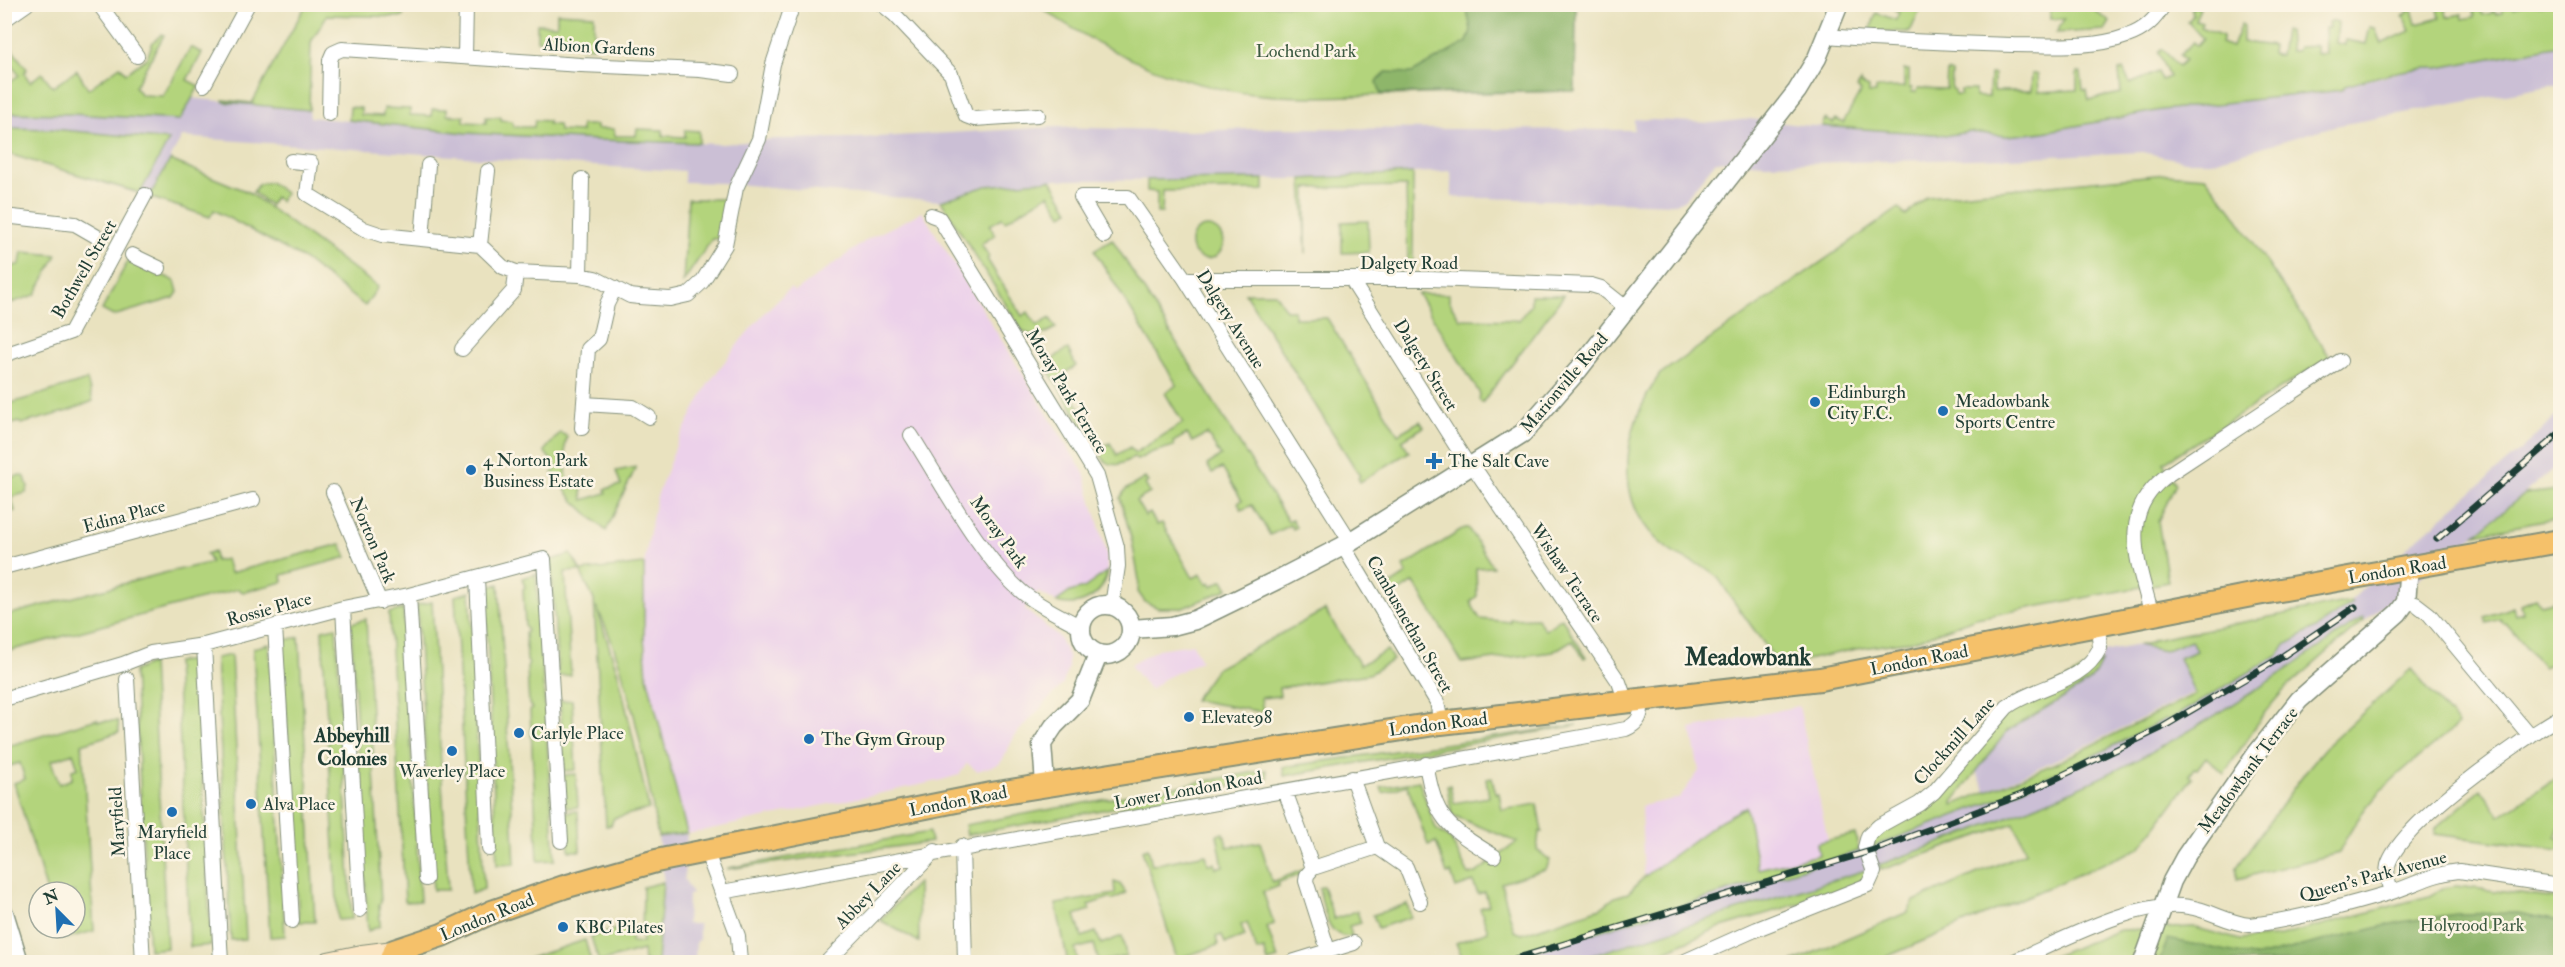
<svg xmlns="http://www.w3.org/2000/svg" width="2565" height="967" viewBox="0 0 2565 967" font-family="'IM FELL Double Pica',serif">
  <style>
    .built { fill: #ecd1ea }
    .industrial { fill: #cbbfd5 }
    .green { fill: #b3d47b; stroke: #698858; stroke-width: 1.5; fill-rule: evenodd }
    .forest { fill: #8eb66b; stroke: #567a50; stroke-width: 1.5 }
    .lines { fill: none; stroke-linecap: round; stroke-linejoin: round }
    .minor-casing { stroke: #84907a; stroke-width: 16 }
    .tertiary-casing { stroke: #84907a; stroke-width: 21 }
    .secondary-casing { stroke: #84907a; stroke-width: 22 }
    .primary-casing { stroke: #84907a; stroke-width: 26 }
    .minor { stroke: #fff; stroke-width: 14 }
    .tertiary { stroke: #fff; stroke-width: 18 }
    .secondary { stroke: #fbe6c4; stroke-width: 20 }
    .primary { stroke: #f5c16b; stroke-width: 22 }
    .rail-casing { stroke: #1f3d34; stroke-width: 7 }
    .rail { stroke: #fcf5e5; stroke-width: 4.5; stroke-dasharray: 14; stroke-linecap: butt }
    .poi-dot { fill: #1f6fb2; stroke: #fcf5e5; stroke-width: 2 }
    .labels { text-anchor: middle; stroke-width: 5; stroke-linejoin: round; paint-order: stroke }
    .street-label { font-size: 18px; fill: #1f3d34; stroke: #fcf5e5 }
    .park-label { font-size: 18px; fill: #3d5b42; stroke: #fcf5e5 }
    .poi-label { font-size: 18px; fill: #1f3d34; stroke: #fcf5e5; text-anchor: start }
    .neighbourhood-label { font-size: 20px; font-weight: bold; fill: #1f3d34; stroke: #fcf5e5 }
    .district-label { font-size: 24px; font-weight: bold; fill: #1f3d34; stroke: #fcf5e5 }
  </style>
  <rect width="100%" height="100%" fill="#fcf5e5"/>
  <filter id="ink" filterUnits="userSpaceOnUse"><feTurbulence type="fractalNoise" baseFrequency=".0167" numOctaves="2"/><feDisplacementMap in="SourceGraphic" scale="12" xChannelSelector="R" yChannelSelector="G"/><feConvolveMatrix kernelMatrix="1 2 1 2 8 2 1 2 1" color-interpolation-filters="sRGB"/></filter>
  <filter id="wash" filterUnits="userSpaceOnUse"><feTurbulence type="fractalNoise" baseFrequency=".008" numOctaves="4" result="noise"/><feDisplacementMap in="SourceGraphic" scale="24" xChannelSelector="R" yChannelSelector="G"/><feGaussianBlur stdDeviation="1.35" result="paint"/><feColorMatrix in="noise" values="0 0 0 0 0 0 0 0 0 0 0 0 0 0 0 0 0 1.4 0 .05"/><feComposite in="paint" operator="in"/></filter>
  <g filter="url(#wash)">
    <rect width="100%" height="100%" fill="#e9e2bf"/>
    <path class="built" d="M922 212 1084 473 1107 554V578L1095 596 1082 603H1059L1038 592 1024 609 1059 637 1068 656V668L1063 684 1015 735 1003 759 999 764 977 771 967 763 959 775 938 781 687 834 647 676 644 637V564L656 499 677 443 708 384 741 340 766 311 790 288 795 292 868 239Z
      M1193 644 1201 661 1164 679 1150 690 1130 665 1158 649Z
      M1799 706 1828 840 1817 843 1819 854 1758 869 1746 807 1720 821 1644 877 1641 806 1679 798 1699 771 1691 729Z"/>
    <path class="industrial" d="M2560 45V84L2334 126 2213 161H2185L2142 152 2011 158 1765 164 1716 161 1685 199 1675 204 1452 197 1451 171 1302 179 1051 180 986 186 941 201 722 183 684 182V171L595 166 182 137 149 197 5 153V89L180 97 309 110 310 117 466 133 598 140 723 144 776 139 859 138 1058 127 1191 131 1276 128 1634 130V119L1712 123 1750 119 1800 125 1948 135 1969 132 2007 136 2064 129 2161 110 2342 90 2345 86 2409 70 2423 67 2438 68Z
      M2560 412V463L2476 534 2365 620 2324 655 2194 745 1881 870 1879 866 1851 888 1718 928 1660 953 1659 951 1630 962H1464L1513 928 1517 933 1522 934 1601 908 1615 897 1628 893 1644 877 1720 821 1746 807 1758 869 1819 855 1817 843 1855 834 1859 851 1875 834 1994 790 2107 739 2195 694 2272 651 2350 601 2410 545 2531 441Z
      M2191 639 2196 651 2179 658 2194 692 2084 747 1986 791 1976 771 2003 735 2018 722 2088 683 2098 669 2103 652 2138 645 2164 651Z
      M687 833 684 878 692 894 688 895 687 924H699V940L696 941 695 962H657L664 883 658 837Z"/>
    <path class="green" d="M1898 4 1922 5 1910 32 1870 31 1876 13 1896 20 1899 12 1895 11Z
      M306 5H404L403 17 327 15 311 42 309 110 224 102 223 100 252 103Z
      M1037 5H1576L1575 91C1511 92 1448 94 1384 95 1341 96 1296 99 1253 94 1175 85 1100 49 1037 5Z
      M2050 5H2100L2096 12 2110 22 2105 30 2056 33 2064 19H2050Z
      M2191 5 2200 8 2195 20 2202 22 2200 27 2223 36 2221 43 2232 47 2241 24 2243 25V42L2273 46 2272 54 2280 56 2284 30 2288 31 2290 51H2296L2298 47 2316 46V54H2326L2325 28H2329L2328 23 2331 21 2338 23 2336 43 2345 45 2346 40 2366 44 2370 27 2375 28 2381 44 2410 31 2403 16 2408 13 2407 10 2412 9 2416 24 2440 18 2437 4 2445 5 2447 17 2462 14 2463 19 2474 17 2473 10 2476 9 2475 5H2479L2482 15 2492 13 2493 7 2495 14 2502 13 2501 5H2513L2514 9 2524 5H2560V45L2438 68C2407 67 2375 77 2345 86L2342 90 2161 110 2043 132 2007 136 1969 132 1949 135 1822 126 1825 119 1833 123 1836 119 1843 123 1861 91 1857 88 1861 82 1862 85 1869 88V93H1876V88L1904 87V70H1909V88H1912V92H1917L1918 88 1946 89 1947 71 1952 73 1951 89 1955 90V95H1961V90H1975V97H1989L1990 74H1994V91H2031L2032 74H2038L2039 92 2077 90V72L2081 73 2083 90H2087L2089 100 2121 93 2119 71 2123 69 2130 84 2158 72 2162 80 2169 77 2158 53 2162 49 2179 66 2185 60 2180 55 2193 42 2197 46 2203 39 2188 22 2193 15Z
      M557 13 594 15V47L577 46 576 42 537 40V24L557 25Z
      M162 34 164 35 135 87 141 95 163 96 191 47 202 53 187 80 199 86 180 120 70 114 5 113V85L19 75 8 60 11 58 5 49 4 39 27 69 24 73 30 82 42 73 53 87 77 70 88 89 120 66 126 73 147 58 153 42Z
      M350 107 361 108V115L383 116 384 108 410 109V115L432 116V109H447V115L464 116V122L486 123V117H501V120L512 121 513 127H534L535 120 548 121V124L558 125 559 131 581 132V125H596V129H614L615 136H636L637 129 663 130V136L685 137V130L699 131V143L598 140 466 133 349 120Z
      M5 128 51 129 169 140 140 193 5 153Z
      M170 160 248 192 378 287 365 306 302 258 214 210 210 217 149 197Z
      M1413 173V262H1408L1406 186 1306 188V254L1302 179Z
      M2166 174 2206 177 2233 212 2330 357 2163 463 2176 484 2158 521 2168 582 1976 618 1917 640 1856 649 1780 666C1764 644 1748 621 1732 599 1726 591 1721 579 1713 573 1705 565 1680 559 1669 550 1609 505 1622 429 1660 374L1899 208 1905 216 1927 197Z
      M1264 179V190L1163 191 1162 213H1157V192L1147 191V180Z
      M1051 180 1069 210 1062 215 1049 194 1005 221 1002 218 990 225 995 235 981 244 989 257 987 259 1022 316 1028 312 1037 326 1050 318 1056 328 1038 337 1023 332 941 201 986 186Z
      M270 182 285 193 280 201 275 197 270 205 253 192 259 184Z
      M688 199H725L721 238 712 239 683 282Z
      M1368 221 1369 252 1342 253V222Z
      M1191 243a16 16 0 1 1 32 0a16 16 0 1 1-32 0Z
      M1112 239 1286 518 1288 521 1292 519 1296 527 1293 529 1290 525 1270 535 1252 505 1242 510 1238 503 1242 500 1222 468 1212 473 1207 465 1221 456 1207 434 1192 442 1187 434 1173 442 1174 446 1150 453 1137 460 1134 457C1123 463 1115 469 1104 460L1051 375C1047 360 1057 355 1068 349L1076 366 1062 375 1069 386 1067 387 1103 446 1110 443 1117 455 1130 447 1135 453 1183 423 1165 393 1177 385 1094 250Z
      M22 252 57 255 35 295 5 305V269L20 264Z
      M129 259 175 281 178 292 174 298 113 316 102 310Z
      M1245 293H1275L1286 310H1294V318H1327L1398 434 1420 421 1424 427 1402 440 1409 452 1360 482 1358 478 1360 476Z
      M1418 294H1449V302L1460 319 1519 320 1531 304V295H1564L1482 403 1479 400 1480 394Z
      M87 380 93 401 68 411 21 424 19 422 5 426V405Z
      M560 433 567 436 565 445 567 484 581 483 583 500 606 493 605 489 621 485 616 471 636 467 606 531 573 500 552 473 557 468 544 451Z
      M20 475 25 477 28 487 26 493 11 497 15 511 5 514V480Z
      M1145 478 1148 482 1145 484 1150 493 1136 501 1145 516 1150 513 1157 525 1162 523 1193 578 1201 574 1207 584 1210 582 1212 586 1223 580 1228 589 1183 608H1158L1145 602 1138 592 1139 580 1132 541 1120 498 1125 490Z
      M2560 490V518L2476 534 2524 494Z
      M1465 528H1468L1493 567 1476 568 1477 596 1470 602 1480 619 1510 622V619L1537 618 1545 630 1562 618 1586 657 1584 658 1572 640 1553 652 1462 663 1414 582 1390 597 1384 589 1407 574 1404 566Z
      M341 544 347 557 282 575 283 582 243 592 238 589 5 652V624L9 623 7 615 164 573 209 563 211 562 206 554 214 551 215 561 226 559 230 573Z
      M571 554 581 571 644 564V637L647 676 687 833 658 837C645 763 630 673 596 606L619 677 649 809 614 818 611 825 606 826 594 600 580 571 565 572 571 675 558 676 551 560Z
      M1108 571C1103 596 1081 609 1056 602L1070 592 1084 588Z
      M536 574 555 860 538 861 530 711 532 709 529 704 527 668 529 663 527 661 525 633 527 631 525 626 523 589 525 587 522 578Z
      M499 584 515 864 497 865 485 588Z
      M470 592 484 889 471 894 455 596Z
      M2536 598 2541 604 2560 599V662L2559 660 2543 667 2506 623 2504 624 2500 619 2487 623 2485 617 2513 607 2515 614 2523 612 2521 604Z
      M2350 601 2352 603 2316 628 2287 644 2278 655 2169 720 2165 719 2105 750 2013 793 1872 847 1874 835 1920 808 2005 714 2090 666 2101 662 2095 674 2088 683 2007 731 1953 802V805L2061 761 2195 694 2179 658 2196 651 2191 640 2164 651 2138 645 2150 643 2153 640Z
      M432 602 448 890H433L417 605Z
      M403 609 420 901 405 902 389 613Z
      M1325 610 1360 665 1387 650 1393 660 1369 674 1279 688 1280 696 1261 698 1263 712 1194 700 1217 668Z
      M2363 617 2364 620 2283 691 2265 712 2224 774 2206 757 2197 769 2194 768 2189 775 2192 778 2140 848 1874 962H1792L1908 912 1914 901 2026 852 2014 823 1881 870 1879 865C1946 841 2013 816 2078 788 2180 743 2272 681 2363 617Z
      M366 619 381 903 379 904 380 926 368 931 351 623Z
      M336 627 352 919 338 920 322 630Z
      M299 637 315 922H299L282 641Z
      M269 644 285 936 270 937 253 648Z
      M231 655 246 939 231 940 216 658Z
      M196 660 211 945 190 947 176 662Z
      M152 663 167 948 149 950 134 671Z
      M2411 669 2458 725C2409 766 2366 793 2339 853L2237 879V867L2305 772 2327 746Z
      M572 700 574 733 562 734 560 701Z
      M97 719V721H118L119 732 82 744 94 931 63 939 59 928H75V892H47L14 783 25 779 20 763 9 766 5 747ZM73 753 78 768 72 770V779L59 784 51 761Z
      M1578 725 1284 776 1283 767Z
      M574 737 576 770 564 771 562 738Z
      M1266 770 1268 779 967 835 965 825Z
      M576 774 578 807 566 808 564 775Z
      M2560 775V824L2556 836 2560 838V850L2434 834 2435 829 2481 789 2500 816Z
      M1492 777 1495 793H1499L1502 810 1537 804 1542 832H1539L1537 850 1550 860 1546 869 1501 883 1514 931 1522 934 1601 908 1615 897 1628 893 1644 877 1720 821 1746 807 1758 869 1819 855 1817 843 1855 834 1859 851 1499 962H1464L1456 943 1488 931 1480 908 1489 905 1485 892 1478 894 1473 882 1456 888 1451 873 1447 874 1436 842 1428 845 1407 785 1383 793 1381 787 1419 781 1436 829 1451 840 1469 875 1476 873 1517 842 1452 815 1447 786 1450 785 1454 803 1489 797 1486 778Z
      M578 811 580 851H569L566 812Z
      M929 832 931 842 728 869V868Z
      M1224 833 1227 847 1260 842 1272 882 1302 870 1298 876 1278 882 1279 886 1263 892 1274 924 1267 927 1278 959 1268 962 1264 949 1257 951 1247 923 1241 925 1245 936 1225 943 1222 935 1216 937 1218 945 1177 959 1142 850 1148 848 1152 865 1206 854 1208 864 1215 863 1216 868 1223 866 1217 835Z
      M1866 870 1867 877 1851 888 1718 928 1660 953 1659 951 1630 962H1571Z
      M663 882 657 962H644L643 950 599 962 591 937 632 924 631 942 642 943 643 887Z
      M1114 882 1120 884 1126 893 1112 900 1109 898 1088 905 1090 910 1075 915 1082 937 1096 932 1101 944 1122 936 1126 956 1099 962 1094 944 1075 949 1078 962H1063L1067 958 1056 904 1115 894Z
      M917 883H918L919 942 880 920Z
      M1323 886 1334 919 1357 911 1361 923 1349 926 1352 936C1326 941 1324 906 1319 888Z
      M2456 886 2560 899V962H2039L2120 930 2193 927 2240 940 2281 936 2429 896 2443 888Z
      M1407 904 1411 917 1378 928 1373 915Z
      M585 940 591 961 588 962H518Z"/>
    <path class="forest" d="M1466 5H1576L1575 91 1381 94 1377 82 1386 72 1412 73 1467 42 1471 30Z
      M2517 913 2560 921V962H2159L2168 939 2257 957 2400 922 2457 914Z"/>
  </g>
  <g filter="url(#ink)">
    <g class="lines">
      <g class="minor-casing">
        <path id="minor" d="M99 4 137 56
          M882 4 894 14 951 74 966 116 974 119 1038 115
          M4 20 27 4
          M1826 36C1889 41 1951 43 2013 45 2050 45 2092 49 2127 36 2143 31 2156 19 2164 4
          M465 57 466 4
          M204 85 248 4
          M329 114 330 60 333 53 342 49 581 65 700 70 732 74
          M291 161 311 163 307 194 364 229 382 235 480 245 503 267 516 272 580 275 595 278 630 296 639 297 670 299 688 295 702 282 725 245 736 188 759 139 773 64 793 4
          M931 215 939 218 1097 476 1117 547 1118 566 1112 606
          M4 216 75 224 101 239
          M1104 236 1081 197H1128L1185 279 1350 541
          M422 239 428 165
          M480 245 488 171
          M132 255 159 268
          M580 275 582 179
          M1185 279H1431L1591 285 1601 288 1626 308
          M1352 281 1470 468
          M462 349 514 290 516 272
          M4 355 71 332 145 195
          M584 404 633 407 649 417
          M582 428 588 349 599 339 607 304 615 288
          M911 435C942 483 979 555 1022 592 1039 606 1061 616 1081 627
          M1473 466 1619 682 1626 702
          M333 492 380 602
          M1343 546 1437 702 1441 723
          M4 567 253 500
          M477 577 489 849
          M409 595 426 879
          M2406 602 2416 604 2429 614 2530 736
          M343 608 360 910
          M2152 615C2138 562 2116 512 2169 474L2340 361
          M275 626 292 921
          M204 645 221 962
          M127 679 143 962
          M4 699 123 664 151 653 204 645 343 608 409 595 544 559 561 841
          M1426 764C1436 821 1446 826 1494 856
          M1352 778 1377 847 1406 867 1420 902
          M1285 791 1313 868
          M962 846 965 962
          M706 850 738 936 740 962
          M1313 868 1307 875 1306 881 1328 950
          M1313 868 1377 847
          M722 892C1023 835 1325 785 1626 729 1639 723 1643 714 1640 701
          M2391 892C2388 883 2386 875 2388 865 2401 823 2521 739 2560 717
          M827 962 935 851
          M1292 962 1354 943
          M1683 962 1757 929 1868 885 1874 872 1865 847 1868 836 1879 826 1919 804 1934 792 2007 707C2037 685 2082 684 2100 648L2098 625
          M2012 962C2060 942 2138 898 2189 907 2210 910 2228 923 2250 925 2291 921 2348 905 2389 893 2413 886 2433 873 2459 871L2560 886"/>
      </g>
      <g class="tertiary-casing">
        <path id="tertiary" d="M1081 630a25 25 0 1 1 50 0a25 25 0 1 1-50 0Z
          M1132 629 1172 626 1195 620 1283 577 1343 546 1523 433 1579 369 1797 91 1817 58 1839 4
          M1045 784 1042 744 1054 726 1080 700 1098 655
          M4 913 19 962
          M2143 962 2172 881 2185 857 2257 753 2299 700 2398 613 2406 602 2409 566"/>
      </g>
      <g class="secondary-casing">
        <path id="secondary" d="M328 962 362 955 394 951"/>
      </g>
      <g class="primary-casing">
        <path id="primary" d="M390 962 394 951 442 935 492 912 564 887 656 861 991 794 1441 723 1820 679 2257 594 2560 541"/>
      </g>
      <use href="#minor" class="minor"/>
      <use href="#tertiary" class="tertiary"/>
      <use href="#secondary" class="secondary"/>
      <use href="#primary" class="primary"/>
      <g class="rail-casing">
        <path id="rail" d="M2437 539 2560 433
          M1505 962 1877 849 2021 795 2161 728 2280 658 2355 607"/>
      </g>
      <use href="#rail" class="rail"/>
    </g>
  </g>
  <g class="poi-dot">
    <circle cx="1815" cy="402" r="6"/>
    <circle cx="1943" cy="411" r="6"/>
    <path d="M1431 452h6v6h6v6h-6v6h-6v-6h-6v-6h6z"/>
    <circle cx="471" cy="470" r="6"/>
    <circle cx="1189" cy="717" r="6"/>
    <circle cx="519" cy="733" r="6"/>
    <circle cx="809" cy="739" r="6"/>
    <circle cx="452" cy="751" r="6"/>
    <circle cx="251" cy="804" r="6"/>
    <circle cx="172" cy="812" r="6"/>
    <circle cx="563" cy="927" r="6"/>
  </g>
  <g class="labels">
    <g class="street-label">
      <text transform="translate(599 47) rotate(3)" y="6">Albion Gardens</text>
      <text x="1409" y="269">Dalgety Road</text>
      <text transform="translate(84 269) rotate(-60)" y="6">Bothwell Street</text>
      <text transform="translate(1231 319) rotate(58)" y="6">Dalgety Avenue</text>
      <text transform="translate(1426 365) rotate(58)" y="6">Dalgety Street</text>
      <text transform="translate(1564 383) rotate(-50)" y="6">Marionville Road</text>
      <text transform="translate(1067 391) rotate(59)" y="6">Moray Park Terrace</text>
      <text transform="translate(124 516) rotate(-15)" y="6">Edina Place</text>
      <text transform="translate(999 532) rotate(54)" y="6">Moray Park</text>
      <text transform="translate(373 540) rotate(67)" y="6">Norton Park</text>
      <text transform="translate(2397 570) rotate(-9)" y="6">London Road</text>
      <text transform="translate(1567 573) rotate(56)" y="6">Wishaw Terrace</text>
      <text transform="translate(269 609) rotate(-15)" y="6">Rossie Place</text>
      <text transform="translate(1410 624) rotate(60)" y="6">Cambusnethan Street</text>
      <text transform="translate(1919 660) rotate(-11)" y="6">London Road</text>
      <text transform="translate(1438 724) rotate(-7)" y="6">London Road</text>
      <text transform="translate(1954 741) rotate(-48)" y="6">Clockmill Lane</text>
      <text transform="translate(2248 770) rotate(-53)" y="6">Meadowbank Terrace</text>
      <text transform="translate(1188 790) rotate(-10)" y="6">Lower London Road</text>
      <text transform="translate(958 801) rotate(-11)" y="6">London Road</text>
      <text transform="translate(117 822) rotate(-93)" y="6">Maryfield</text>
      <text transform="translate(2373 876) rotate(-15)" y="6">Queen's Park Avenue</text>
      <text transform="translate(868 895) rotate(-46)" y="6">Abbey Lane</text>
      <text transform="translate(487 917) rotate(-22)" y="6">London Road</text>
    </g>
    <g class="park-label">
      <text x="1306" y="57">Lochend Park</text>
      <text x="2472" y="931">Holyrood Park</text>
    </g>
    <g class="poi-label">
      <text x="1827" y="398">Edinburgh<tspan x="1827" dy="21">City F.C.</tspan></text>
      <text x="1955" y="407">Meadowbank<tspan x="1955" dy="21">Sports Centre</tspan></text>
      <text x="483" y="466">4 Norton Park<tspan x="483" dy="21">Business Estate</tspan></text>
      <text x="1448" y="467">The Salt Cave</text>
      <text x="1201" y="723">Elevate98</text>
      <text x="531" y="739">Carlyle Place</text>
      <text x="821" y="745">The Gym Group</text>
      <text x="452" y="777" text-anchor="middle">Waverley Place</text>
      <text x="263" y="810">Alva Place</text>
      <text x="172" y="838" text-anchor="middle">Maryfield<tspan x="172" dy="21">Place</tspan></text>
      <text x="575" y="933">KBC Pilates</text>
    </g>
    <g class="neighbourhood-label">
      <text x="352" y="742">Abbeyhill<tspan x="352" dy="23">Colonies</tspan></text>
    </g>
    <g class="district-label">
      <text x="1748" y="665">Meadowbank</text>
    </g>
  </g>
  <rect width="2565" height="967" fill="none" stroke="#fcf5e5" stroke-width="24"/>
  <g transform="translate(57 910) rotate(336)"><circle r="28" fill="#fcf5e5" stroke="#a4ab9e" stroke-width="1.5"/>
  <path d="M0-4.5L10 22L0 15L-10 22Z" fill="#1f6fb2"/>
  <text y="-9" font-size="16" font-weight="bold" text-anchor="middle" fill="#1f3d34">N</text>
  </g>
</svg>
